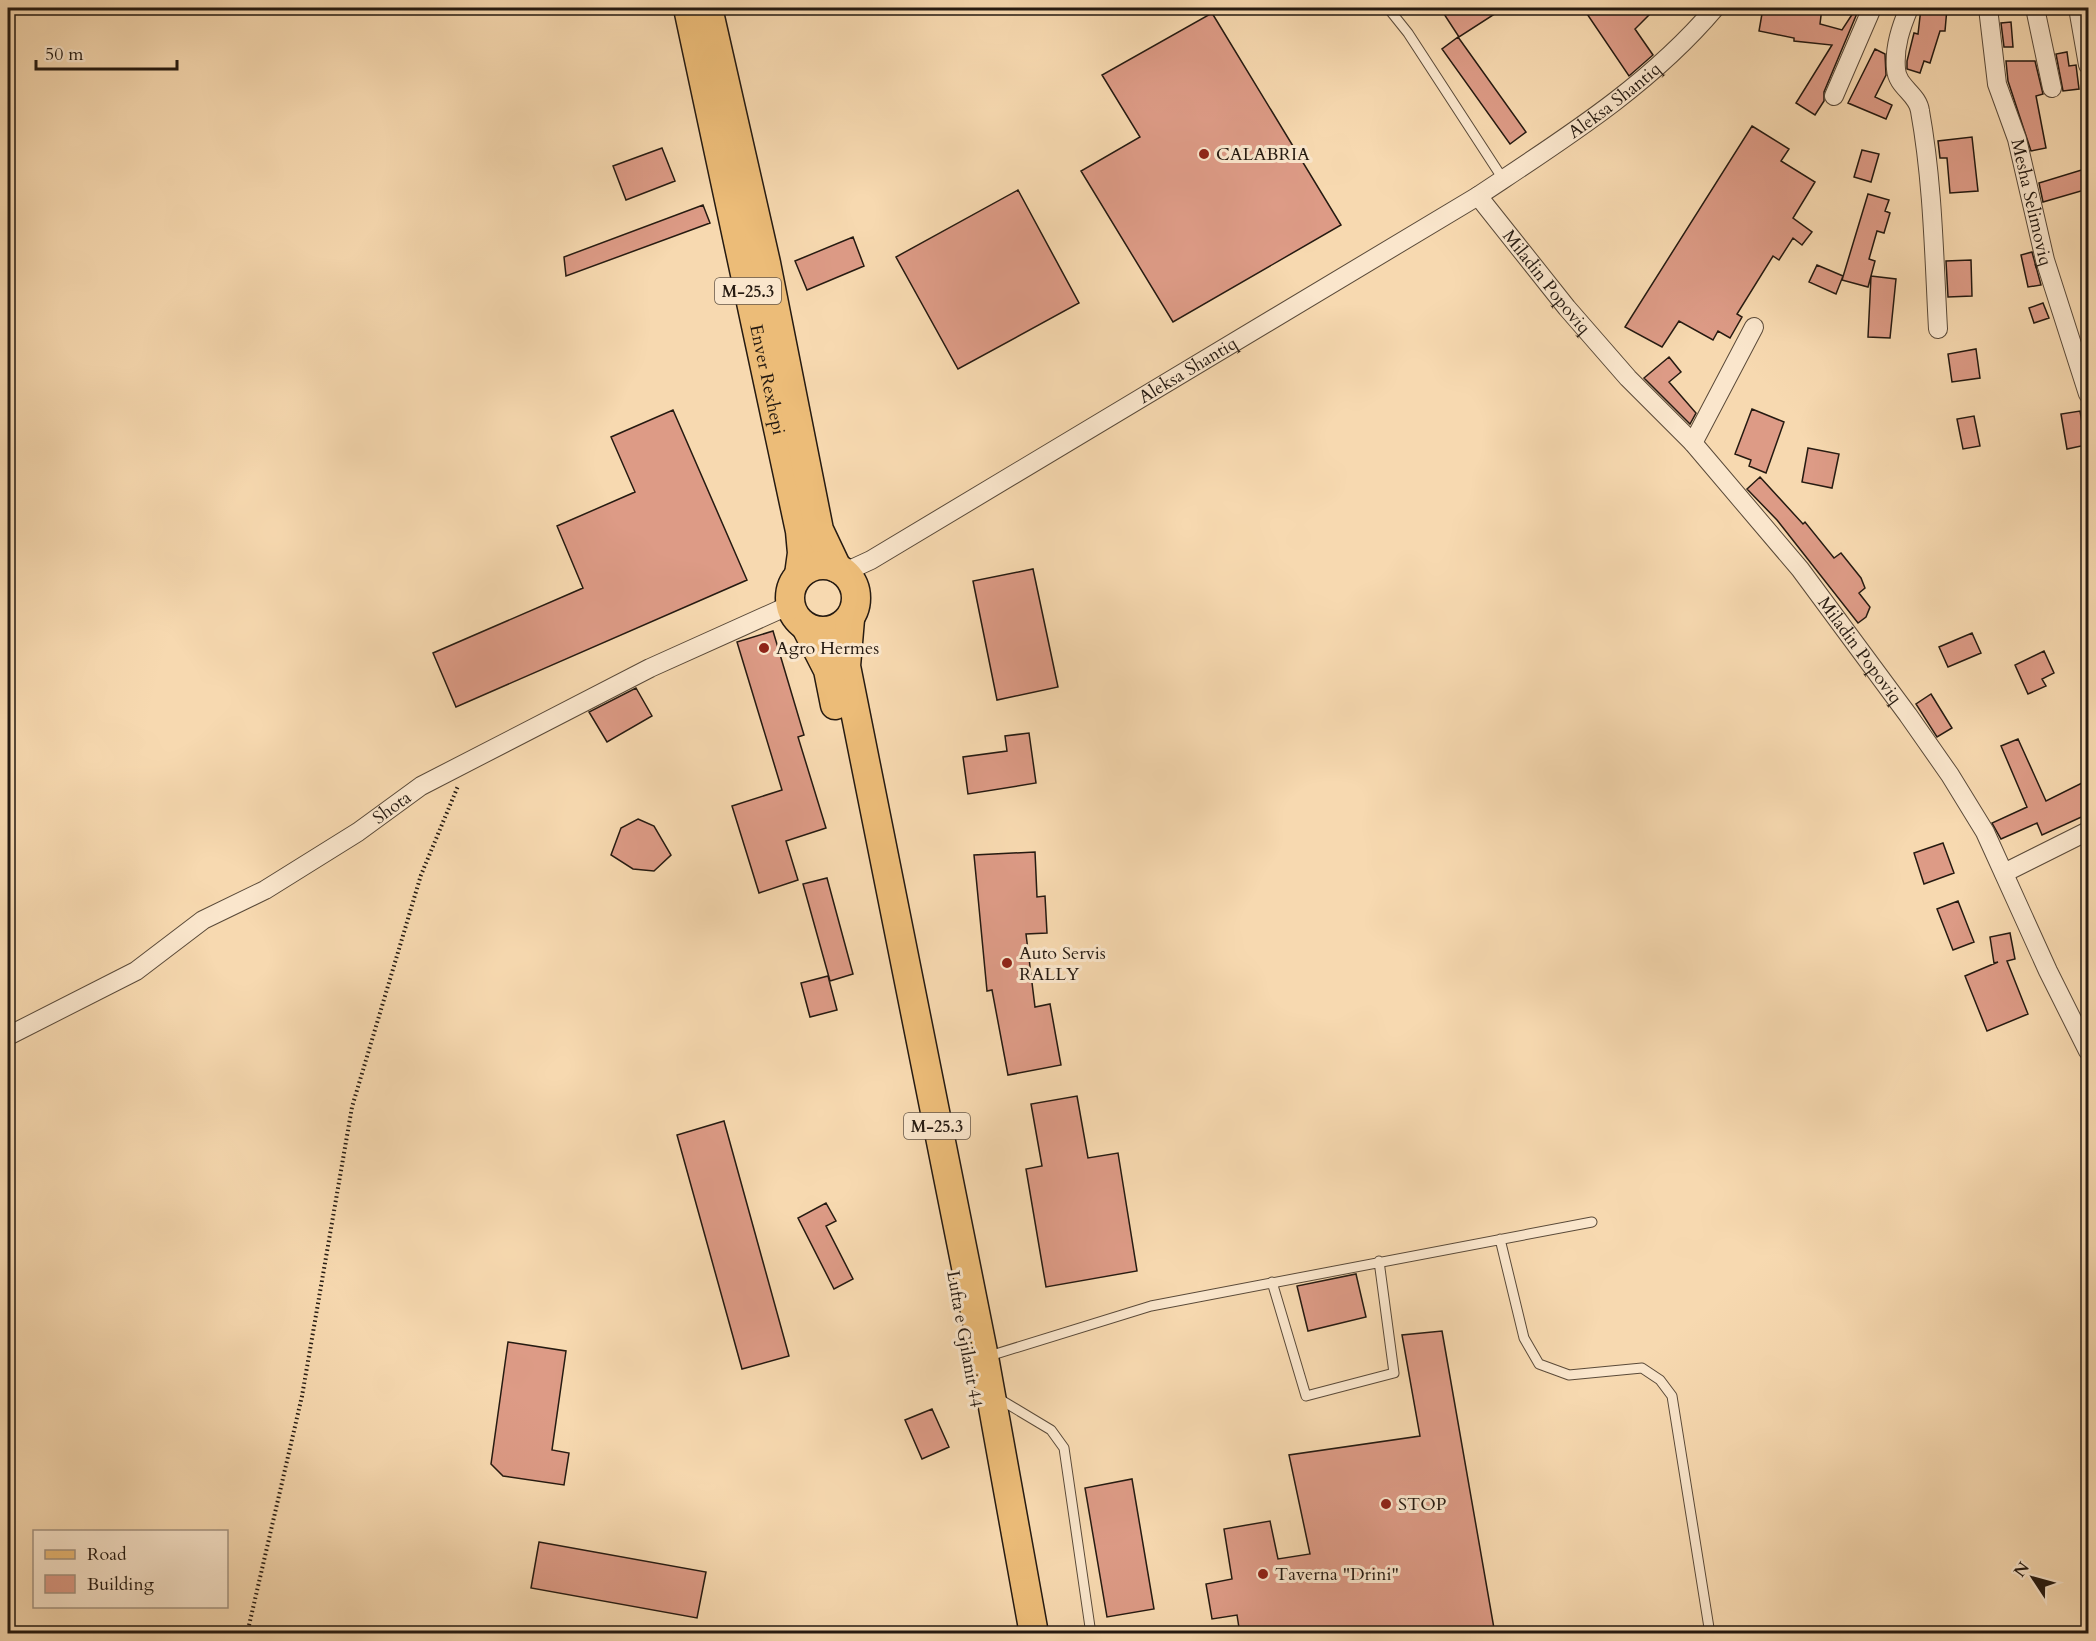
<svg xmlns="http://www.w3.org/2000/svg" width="2096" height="1641" viewBox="0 0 2096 1641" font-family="Cardo,serif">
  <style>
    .building { fill: #dd9b86; stroke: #251a11; stroke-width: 1.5 }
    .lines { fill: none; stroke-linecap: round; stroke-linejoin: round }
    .lane-casing { stroke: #5a4a39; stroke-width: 11 }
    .street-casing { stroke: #5a4a39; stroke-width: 20 }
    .primary-casing { stroke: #251a11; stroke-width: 31 }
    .path { stroke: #251a11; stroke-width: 4; stroke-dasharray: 1.5 3; stroke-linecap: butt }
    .lane { stroke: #fae6cc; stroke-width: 9 }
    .street { stroke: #fae6cc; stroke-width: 18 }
    .primary { stroke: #ecbc78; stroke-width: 28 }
    .poi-dot { fill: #8f2418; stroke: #fae6cc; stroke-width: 2 }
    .labels { text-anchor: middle; stroke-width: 6; stroke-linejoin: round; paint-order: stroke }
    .shield { fill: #fae6cc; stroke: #655749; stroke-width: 1.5 }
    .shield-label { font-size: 16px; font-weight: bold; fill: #251a11 }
    .street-label { font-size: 18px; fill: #251a11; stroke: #fae6cc }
    .poi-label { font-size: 18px; fill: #251a11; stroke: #fae6cc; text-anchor: start }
  </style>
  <rect width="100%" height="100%" fill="#f7d9b0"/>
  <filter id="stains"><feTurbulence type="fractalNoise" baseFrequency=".00333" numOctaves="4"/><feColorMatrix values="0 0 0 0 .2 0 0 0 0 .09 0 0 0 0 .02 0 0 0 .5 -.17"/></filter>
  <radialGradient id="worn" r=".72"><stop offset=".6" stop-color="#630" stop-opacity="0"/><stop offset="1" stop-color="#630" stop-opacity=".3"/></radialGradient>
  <path class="building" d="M1454 8H1504L1459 37 1444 14Z
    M1583 8H1656L1635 29 1653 55 1629 76Z
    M1763 8H1822L1820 24 1842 30 1855 10 1858 11 1824 92V101L1815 115 1796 103 1832 45 1794 41V38L1759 31Z
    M1921 8H1947L1945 31H1940L1930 63 1924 61 1920 73 1907 69V61L1914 33 1918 34Z
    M1212 13 1341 225 1173 322 1081 171 1140 137 1102 75Z
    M2011 22 2013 47H2004L2001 23Z
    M1458 37 1526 132 1510 144 1442 49Z
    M1875 49 1885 54 1886 75 1875 97 1892 105 1886 119 1848 103Z
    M2067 52 2069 66 2076 65 2079 89 2063 91 2056 54Z
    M2006 61H2035L2043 94 2036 96 2046 148 2031 151 2008 81Z
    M1752 126 1789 149 1781 161 1815 182 1793 218 1812 232 1802 245 1793 238 1779 260 1773 256 1737 314 1742 317 1730 338 1718 331 1713 340 1679 321 1662 347 1625 327Z
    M1972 137 1978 191 1950 193 1947 158H1940L1938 141Z
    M662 148 675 181 626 200 613 166Z
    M1862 150 1879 154 1871 182 1854 177Z
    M2088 168V189L2043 202 2039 183Z
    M1018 190 1079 303 958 369 896 257Z
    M1868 194 1889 200 1885 211 1890 213 1884 233 1877 231 1869 259 1875 261 1868 287 1842 280Z
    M703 205 710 223 566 276 564 257Z
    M853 237 864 266 807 290 795 261Z
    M2032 252 2041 285 2028 287 2021 255Z
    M1971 260 1972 296 1948 297 1946 261Z
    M1817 265 1843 276 1836 294 1809 282Z
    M1871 276 1896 279 1890 338 1868 337Z
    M2043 303 2049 318 2034 323 2029 308Z
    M1976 349 1980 378 1952 382 1948 354Z
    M1669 357 1681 372 1669 382 1696 413 1690 424 1644 378Z
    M1752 409 1784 422 1766 473 1749 466 1751 460 1735 454Z
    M673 410 747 580 456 707 433 653 583 588 557 526 635 492 611 437Z
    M2080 411 2086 445 2067 449 2061 414Z
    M1974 416 1980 446 1963 449 1957 419Z
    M1808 448 1839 454 1832 488 1802 482Z
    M1760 477 1803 524 1805 522 1834 558 1841 553 1861 578 1865 588 1859 593 1870 607 1866 617 1858 623 1777 520 1747 489Z
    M1033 569 1058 687 997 700 973 581Z
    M773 631 804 735 798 737 826 828 786 841 798 880 759 893 732 806 782 790 737 642Z
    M1972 633 1981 653 1948 667 1939 647Z
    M2044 651 2054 673 2042 679 2046 686 2028 694 2015 665Z
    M636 688 652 716 607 742 589 712Z
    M1931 694 1952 728 1937 737 1916 704Z
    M1029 733 1036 783 968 794 963 757 1007 751 1005 736Z
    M2018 739 2046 801 2088 780V814L2042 835 2037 823 2001 839 1992 823 2027 807 2001 746Z
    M638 819 654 826 671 855 654 871 633 869 611 855 621 828Z
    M1943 843 1954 873 1924 884 1914 853Z
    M1035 852 1037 897 1045 896 1047 933 1026 934 1035 1007 1050 1004 1061 1065 1008 1075 992 990 987 991 974 855Z
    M827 878 853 974 830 981 803 884Z
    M1958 901 1974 942 1953 950 1937 909Z
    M2010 933 2015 959 2007 961 2028 1014 1987 1031 1965 976 1998 962 1994 963 1990 937Z
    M828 976 837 1010 810 1017 801 983Z
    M1077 1096 1088 1158 1118 1153 1137 1271 1046 1287 1026 1169 1042 1166 1031 1104Z
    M724 1121 789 1356 742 1369 677 1135Z
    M826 1203 836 1221 826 1226 853 1279 834 1289 798 1218Z
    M1356 1274 1366 1317 1308 1331 1297 1286Z
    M1442 1331 1495 1634H1240L1237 1615 1212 1619 1206 1584 1232 1579 1224 1529 1270 1521 1278 1559 1310 1554 1289 1455 1420 1436 1402 1335Z
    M508 1342 566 1351 552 1450 569 1453 564 1485 503 1476 491 1464Z
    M932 1409 949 1447 922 1459 905 1420Z
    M1132 1479 1154 1609 1107 1617 1085 1488Z
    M539 1542 706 1572 697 1618 531 1588Z"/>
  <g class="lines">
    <g class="lane-casing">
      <path id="lane" d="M1388 8 1408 33 1503 179
        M1500 1239 1524 1338 1539 1364 1569 1375 1642 1368 1660 1380 1672 1396 1710 1634
        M1272 1282 1306 1396 1394 1373 1379 1261
        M986 1357 1151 1306 1592 1222
        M996 1397 1051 1430 1064 1448 1091 1634"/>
    </g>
    <g class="street-casing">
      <g id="street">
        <path d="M1909 8C1901 27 1894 47 1896 69 1897 87 1918 94 1920 111 1933 183 1934 257 1938 329"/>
        <path id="s1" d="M1988 8 1997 84 2017 139 2045 260 2088 394"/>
        <path d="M2035 8 2052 88"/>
        <path d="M2078 8 2088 65"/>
        <path d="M1834 96 1872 8"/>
        <path id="s2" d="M1478 196 1567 308 1628 378 1693 443 1800 569 1908 715 1950 775 1985 832 2048 971 2088 1051"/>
        <path d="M1693 443 1754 327"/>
        <path id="s3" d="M845 572 871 560 1478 196C1562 140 1649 86 1715 8"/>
        <path d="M2004 873 2088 831"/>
        <path id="s4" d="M8 1036 136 971 203 920 265 890 358 832 421 786 650 668 790 605"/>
      </g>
    </g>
    <g class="primary-casing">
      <g id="primary">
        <path id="s5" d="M688 8 800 531 802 553 799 575"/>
        <path d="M708 8 766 263 819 530 837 568"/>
        <circle cx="823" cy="598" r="33"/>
        <path d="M850 619 846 666 984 1357 1034 1634"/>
        <path d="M806 627 828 670 835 705"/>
      </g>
    </g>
    <path class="path" d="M247 1634 302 1396 352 1107 421 875 458 786"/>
    <use href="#lane" class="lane"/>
    <use href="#street" class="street"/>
    <use href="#primary" class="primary"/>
  </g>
  <g class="poi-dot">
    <circle cx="1204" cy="154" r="6"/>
    <circle cx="764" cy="648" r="6"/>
    <circle cx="1007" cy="963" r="6"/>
    <circle cx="1386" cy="1504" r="6"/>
    <circle cx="1263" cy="1574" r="6"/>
  </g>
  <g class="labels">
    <g class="shield">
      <rect x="715" y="278" width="66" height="26" rx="4.5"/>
      <rect x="904" y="1113" width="66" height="26" rx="4.5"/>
    </g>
    <g class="shield-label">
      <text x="748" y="297">M-25.3</text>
      <text x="937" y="1132">M-25.3</text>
    </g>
    <g class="street-label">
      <text dy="6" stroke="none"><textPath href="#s3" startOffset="903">Aleksa Shantiq</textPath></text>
      <text dy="6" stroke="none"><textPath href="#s1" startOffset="200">Mesha Selimoviq</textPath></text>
      <text dy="6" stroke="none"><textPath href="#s2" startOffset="110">Miladin Popoviq</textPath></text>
      <text dy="6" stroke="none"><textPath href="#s3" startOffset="398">Aleksa Shantiq</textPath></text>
      <text dy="6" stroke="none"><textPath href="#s5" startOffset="380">Enver Rexhepi</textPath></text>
      <text dy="6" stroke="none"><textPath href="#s2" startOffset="594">Miladin Popoviq</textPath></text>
      <text dy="6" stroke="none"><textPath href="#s4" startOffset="448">Shota</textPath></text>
      <text transform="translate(965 1339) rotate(80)" y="6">Lufta e Gjilanit 44</text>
    </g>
    <g class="poi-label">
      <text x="1216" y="160">CALABRIA</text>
      <text x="776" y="654">Agro Hermes</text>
      <text x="1019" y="959">Auto Servis<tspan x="1019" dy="21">RALLY</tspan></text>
      <text x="1398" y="1510">STOP</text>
      <text x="1275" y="1580">Taverna "Drini"</text>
    </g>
  </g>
  <rect width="2096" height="1641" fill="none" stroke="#f7d9b0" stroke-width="30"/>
  <rect x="9" y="9" width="2078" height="1623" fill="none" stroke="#251a11" stroke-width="3"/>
  <rect x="15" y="15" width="2066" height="1611" fill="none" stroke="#251a11" stroke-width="1.5"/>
  <rect x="33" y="1530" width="195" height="78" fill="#fae6cc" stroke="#a59481" stroke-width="1.5"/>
  <rect x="45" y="1550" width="30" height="9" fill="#ecbc78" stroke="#a59481" stroke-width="1.5"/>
  <text x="87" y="1560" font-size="18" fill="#251a11">Road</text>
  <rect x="45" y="1575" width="30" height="18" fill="#dd9b86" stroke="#a59481" stroke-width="1.5"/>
  <text x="87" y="1590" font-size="18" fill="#251a11">Building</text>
  <g transform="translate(2033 1578) rotate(306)" stroke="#fae6cc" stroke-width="4.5" paint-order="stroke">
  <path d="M0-4.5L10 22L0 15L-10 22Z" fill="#251a11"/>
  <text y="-9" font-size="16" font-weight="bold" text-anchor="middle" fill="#251a11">N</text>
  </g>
  <path d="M36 60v9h141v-9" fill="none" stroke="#251a11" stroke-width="3"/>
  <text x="45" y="60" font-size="18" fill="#251a11" stroke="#fae6cc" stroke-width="4.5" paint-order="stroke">50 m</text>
  <rect width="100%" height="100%" filter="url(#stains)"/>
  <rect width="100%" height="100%" fill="url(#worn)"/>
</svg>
